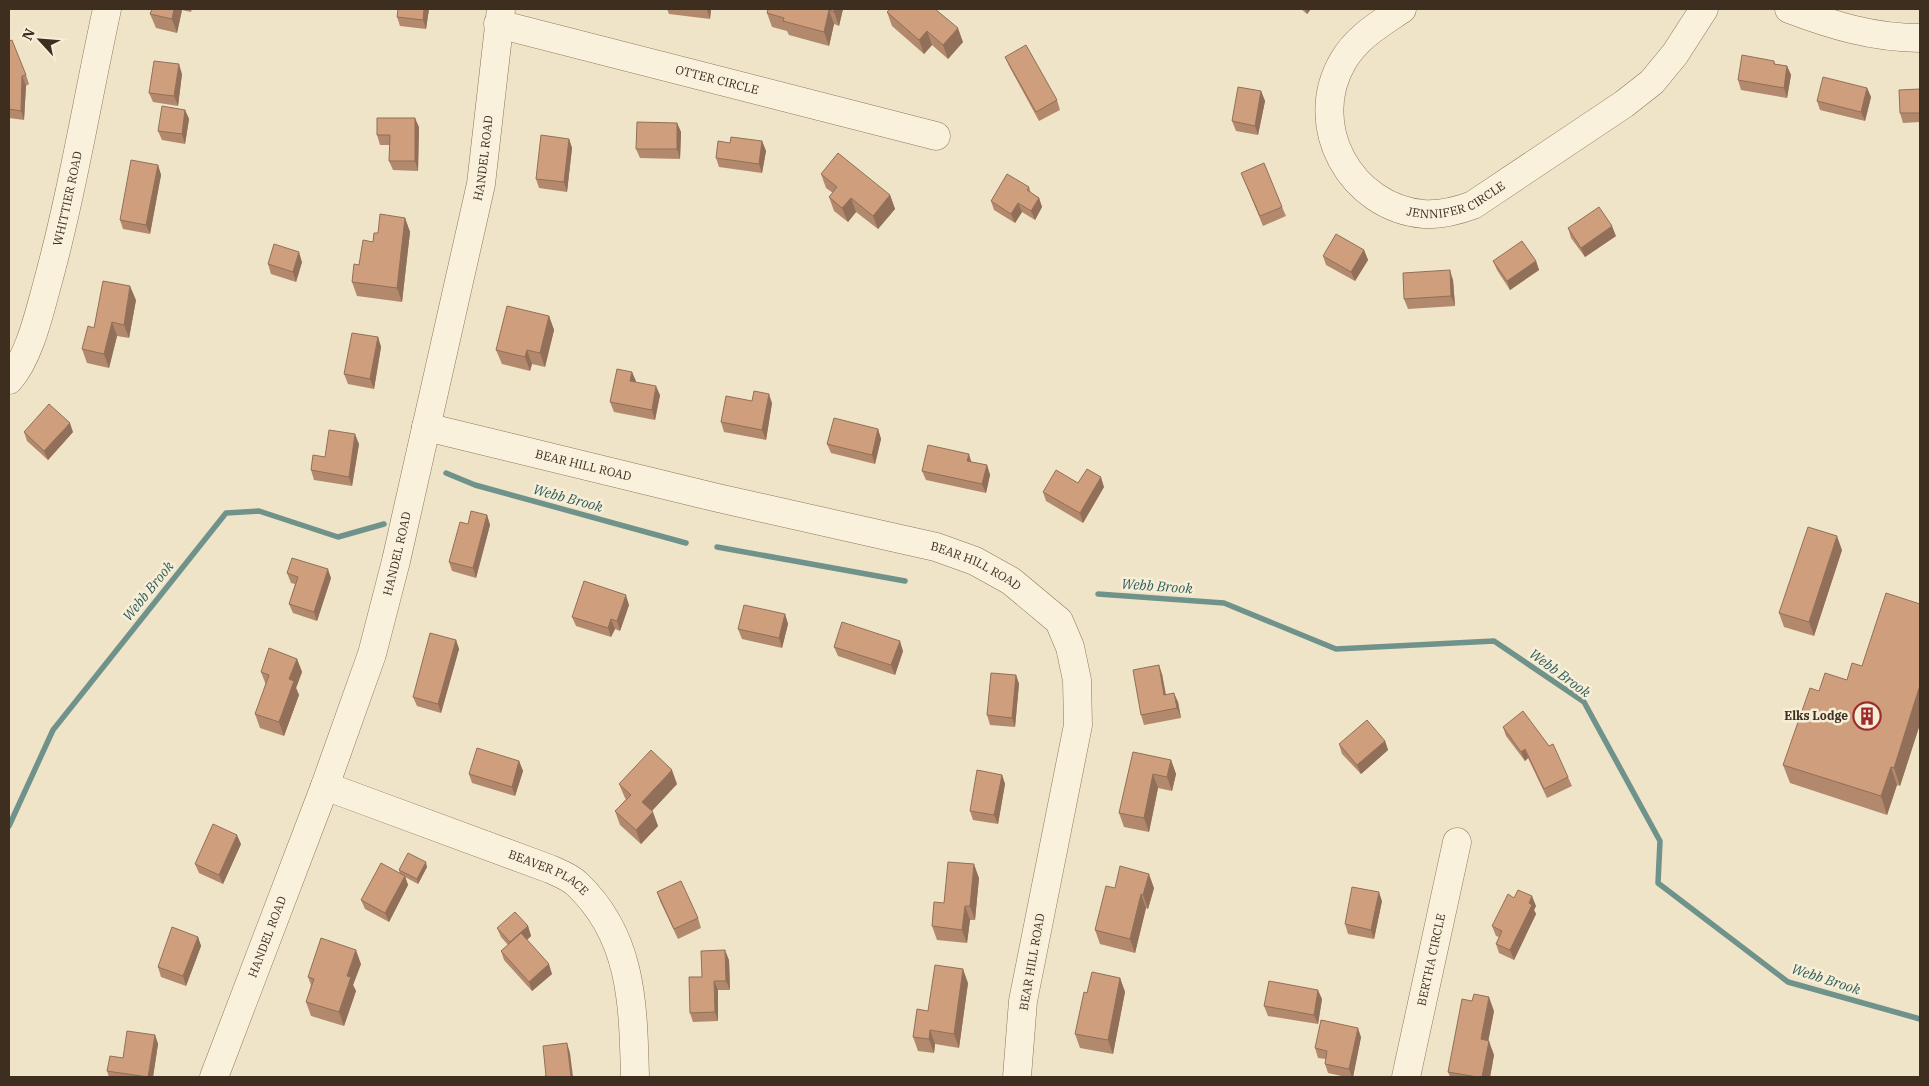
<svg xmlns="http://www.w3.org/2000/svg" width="1929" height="1086" viewBox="0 0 1929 1086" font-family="'IBM Plex Serif',serif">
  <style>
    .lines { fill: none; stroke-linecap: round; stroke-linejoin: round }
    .stream { stroke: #6f938a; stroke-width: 5.5 }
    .minor-casing { stroke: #8d765c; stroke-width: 29 }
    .minor { stroke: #faf1dc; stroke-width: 28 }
    .wall { fill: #b2896c }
    .shaded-wall { fill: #916f58 }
    .building { fill: #cf9f7d; stroke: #916f58 }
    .labels { text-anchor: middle; stroke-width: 5; stroke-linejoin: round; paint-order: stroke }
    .street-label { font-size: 12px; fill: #3d2e20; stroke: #f7eed8 }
    .poi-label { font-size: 12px; font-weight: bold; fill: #3d2e20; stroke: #f7eed8; text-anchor: end }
    .water-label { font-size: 14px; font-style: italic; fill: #2f5d5a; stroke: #f7eed8 }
  </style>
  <rect width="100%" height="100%" fill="#f0e4c8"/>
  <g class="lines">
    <path class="stream" d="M446 473 475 485 686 543
      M717 547 905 581
      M1098 594 1224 603 1336 649 1494 641 1584 702 1660 841 1658 883 1788 982 1920 1019
      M9 826 53 730 226 513 259 511 338 537 384 524"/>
    <g class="minor-casing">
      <g id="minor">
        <path id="s1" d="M1402 9C1380 24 1357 37 1343 61 1305 126 1351 208 1424 214 1441 215 1457 211 1473 205L1624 104 1652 82 1675 54 1704 9"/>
        <path d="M1789 9C1831 25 1874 38 1920 38"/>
        <path id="s2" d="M498 24 936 136"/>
        <path id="s3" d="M9 380C29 358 39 314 47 285 72 194 87 101 107 9"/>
        <path id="s4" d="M426 427 718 498 936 547 975 561 1011 581 1059 621 1070 647 1077 680 1078 725 1023 1001 1017 1077"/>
        <path id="s5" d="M325 786 550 869C559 873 570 877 577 884 633 937 633 1005 635 1077"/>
        <path id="s6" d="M214 1077 325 786 372 654 396 561 481 184 501 9"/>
        <path id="s7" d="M1406 1077 1457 842"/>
      </g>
    </g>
    <use href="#minor" class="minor"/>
  </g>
  <path class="wall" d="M152 9H192L191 12 182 10 177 33 156 28 150 14Z
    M429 9 426 29 400 26 397 17Z
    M666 9H711L710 19 669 14 667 9Z
    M843 9 839 26 834 24 829 46 789 35 787 31 772 27 767 13Z
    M1301 9H1311L1307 14Z
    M887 12 963 42 948 59 932 45 924 54 892 26Z
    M9 41 26 75 29 84 26 86 24 120 9 118Z
    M1005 57 1057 100 1060 110 1039 121 1009 66Z
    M1774 61 1775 64 1787 66 1791 75 1787 98 1741 90 1738 80Z
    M182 74 178 106 153 102 149 93Z
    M1867 88 1871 97 1865 121 1820 110 1817 101Z
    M1920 89V122L1903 123 1900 113Z
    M1261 91 1265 101 1258 135 1236 131 1232 121Z
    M185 110 189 119 185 144 162 140 158 131Z
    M677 123 681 132 680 159 640 158 636 149Z
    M419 127 418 171 393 170 389 161 390 145H380L377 135Z
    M569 139 572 148 567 192 539 188 536 179Z
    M762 141 766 151 762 173 719 167 716 158 730 143Z
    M158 165 161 175 150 234 123 229 120 220Z
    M1241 173 1282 207 1286 216 1263 226Z
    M821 174 890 195 895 209 878 229 856 212 848 222 834 211 829 197 833 193 826 188Z
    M1029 187 1031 193 1039 198 1042 207 1035 220 1022 212 1015 223 994 210 991 201Z
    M405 218 410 232 402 302 357 296 352 282 359 265 378 233Z
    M1568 228 1616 236 1585 257 1571 238Z
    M1364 250 1368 260 1355 281 1326 265 1323 256Z
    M1493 261H1536L1539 270 1510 290 1497 270Z
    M302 262 296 282 271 274 268 264Z
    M1453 280 1455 306 1408 309 1404 299Z
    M136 300 129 338 117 336 109 368 87 363 82 349 94 328Z
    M549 316 554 330 545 367 532 364 530 371 502 364 496 350Z
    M378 337 381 347 374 389 348 384 344 374Z
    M632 372 635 382 660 395 655 420 614 412 610 402Z
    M752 401 772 403 766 440 724 432 721 422Z
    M878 429 881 439 875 464 831 453 827 444Z
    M24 432H73L48 460 27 441Z
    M359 444 352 486 314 480 311 470 325 457Z
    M971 462 987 465 990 475 986 493 926 480 922 471Z
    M1078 483 1104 487 1083 523 1046 501 1043 492Z
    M487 515 490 525 476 578 452 571 449 562 468 524Z
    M1842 550 1814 636 1784 627 1779 613Z
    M287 573 331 578 317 621 293 613 289 604 295 584 291 583Z
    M1920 604V724L1900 786 1897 785 1887 815 1790 783 1783 765 1819 691 1847 680 1862 666Z
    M629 605 620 631 615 629 611 637 576 626 572 617Z
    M785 614 788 624 782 648 742 639 738 629Z
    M456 640 459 649 441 713 417 706 413 697Z
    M834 647 903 651 895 675 838 656Z
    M297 659 302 672 296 688 299 695 284 736 260 728 255 714 266 685 261 672Z
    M1162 674 1166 694 1178 702 1181 718 1144 725 1141 715Z
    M1016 675 1019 684 1015 727 990 725 987 715Z
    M1503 727 1549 746 1568 777 1572 786 1547 798 1528 758 1525 761 1506 736Z
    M1385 741 1388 750 1361 774 1342 754 1339 744Z
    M1133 752 1171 760 1176 774 1172 791 1158 788 1149 832 1124 827 1119 813Z
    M519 761 523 771 515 796 472 783 469 774Z
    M1002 775 1005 784 998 824 973 820 970 811Z
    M619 784H677L652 811 658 826 641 844 620 825 615 811 626 799 625 798Z
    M241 844 223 884 199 873 195 864Z
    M427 867 418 884 405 877 408 885 389 922 365 909 361 900 400 874 399 870Z
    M979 878 975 920H970L967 943 937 940 932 926 944 903Z
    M1115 888H1154L1148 909 1146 908 1135 953 1100 944 1095 930Z
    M657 892 698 918 701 928 678 939 660 901Z
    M1514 898 1536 906 1534 910 1536 914 1514 960 1499 953 1496 944 1499 937 1496 936 1492 926Z
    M1382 901 1374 939 1348 934 1345 924Z
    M528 926 531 936 527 940 552 974 532 991 504 960 501 951 508 945 501 937 497 928Z
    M198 937 201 946 186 986 161 977 158 967Z
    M729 960 730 990H718V1021L693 1022 690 1013 702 977Z
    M361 964 353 985 356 991 344 1026 311 1016 306 1002 311 985 308 977Z
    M1120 978 1125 992 1113 1054 1080 1048 1075 1034 1087 993Z
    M968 983 959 1048 935 1044 934 1053 918 1051 913 1037 928 1011Z
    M1322 999 1318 1024 1268 1016 1264 1006Z
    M1494 1011 1488 1041 1494 1055 1490 1077H1450L1448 1072Z
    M155 1035 158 1044 153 1077H109L107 1071 123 1058Z
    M1361 1037 1353 1077H1346L1328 1073 1325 1064 1326 1059 1318 1058 1315 1048Z"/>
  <path class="shaded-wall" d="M174 9H181L182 10 177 33 172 19Z
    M424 9H429L426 29 423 20Z
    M707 9H711L710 19 707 10Z
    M834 9H843L839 26 834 12Z
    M1305 9H1311L1307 14Z
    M829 10 834 24 829 46 824 32Z
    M958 28 963 42 948 59 943 45Z
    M927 31 932 45 924 54 919 40Z
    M179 64 182 74 178 106 174 96Z
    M1787 66 1791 75 1787 98 1784 88Z
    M22 76 26 86 24 120 21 111Z
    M1867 88 1871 97 1865 121 1861 112Z
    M1261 91 1265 101 1258 135 1255 126Z
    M185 110 189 119 185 144 182 134Z
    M415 118 419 127 418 171 415 161Z
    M677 123 681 132 680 159 677 149Z
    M569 139 572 148 567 192 564 182Z
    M762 141 766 151 762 173 759 164Z
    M158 165 161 175 150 234 146 225Z
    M890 195 895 209 878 229 873 216Z
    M851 198 856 212 848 222 842 208Z
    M1039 198 1042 207 1035 220 1031 211Z
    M1018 203 1022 212 1015 223 1011 214Z
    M405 218 410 232 402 302 397 288Z
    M1612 226 1616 236 1585 257 1581 248Z
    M1364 250 1368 260 1355 281 1351 272Z
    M299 252 302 262 296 282 293 272Z
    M1536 261 1539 270 1510 290 1507 281Z
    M1450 270 1453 280 1455 306 1451 296Z
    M130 286 136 300 129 338 124 325Z
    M549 316 554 330 545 367 540 353Z
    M112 322 117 336 109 368 104 354Z
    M378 337 381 347 374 389 370 379Z
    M527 350 532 364 530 371 525 357Z
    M632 372 636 381 634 390 630 381Z
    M656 386 660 395 655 420 652 410Z
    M769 394 772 403 766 440 762 430Z
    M70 423 73 432 48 460 44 451Z
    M878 429 881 439 875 464 872 455Z
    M355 434 359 444 352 486 349 477Z
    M969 454 972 464 967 461Z
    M987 465 990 475 986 493 982 484Z
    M1101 477 1104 487 1083 523 1080 513Z
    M487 515 490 525 476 578 473 568Z
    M1837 536 1842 550 1814 636 1809 622Z
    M328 569 331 578 317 621 314 612Z
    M626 595 629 605 620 631 617 621Z
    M785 614 788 624 782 648 779 638Z
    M611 619 615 629 611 637 608 628Z
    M456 640 459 649 441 713 438 704Z
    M900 641 903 651 895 675 891 665Z
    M297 659 302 672 296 688 299 695 284 736 279 722 289 679Z
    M1159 665 1162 674 1167 704 1164 695Z
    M1016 675 1019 684 1015 727 1012 718Z
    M1920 685V724L1900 786 1894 768Z
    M1174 693 1178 702 1181 718 1177 708Z
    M1385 741 1388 750 1361 774 1357 765Z
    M1525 749 1528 758 1525 761 1521 752Z
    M1171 760 1176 774 1172 791 1167 777Z
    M519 761 523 771 515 796 512 787Z
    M1891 767 1897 785 1887 815 1881 796Z
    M672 770 677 784 647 816 642 802Z
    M1153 774 1158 788 1149 832 1144 818Z
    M1002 775 1005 784 998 824 994 815Z
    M653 812 658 826 641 844 636 830Z
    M237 835 241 844 223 884 219 875Z
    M426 862 427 867 418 884 417 879Z
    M974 864 979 878 975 920 970 906Z
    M1149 874 1154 888 1148 909 1143 895Z
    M405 876 408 885 389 922 385 913Z
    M1379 892 1382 901 1374 939 1371 930Z
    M1141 894 1146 908 1135 953 1130 939Z
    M1532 896 1536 906 1534 910 1536 914 1514 960 1510 950Z
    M965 906 970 920 967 943 962 930Z
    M528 926 531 936 514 951 510 942Z
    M198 937 201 946 186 986 183 976Z
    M356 950 361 964 353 985 356 991 344 1026 339 1012 347 976Z
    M725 950 729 960 730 990 726 981Z
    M549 964 552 974 532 991 529 982Z
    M963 969 968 983 959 1048 954 1034Z
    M1120 978 1125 992 1113 1054 1108 1040Z
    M714 981 718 990V1021L715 1012Z
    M1318 990 1322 999 1318 1024 1314 1015Z
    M1489 997 1494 1011 1486 1053 1481 1039Z
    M1358 1028 1361 1037 1353 1077H1352L1349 1069Z
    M930 1030 935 1044 934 1053 929 1039Z
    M155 1035 158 1044 153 1077H148Z
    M1489 1041 1494 1055 1490 1077H1482Z
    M567 1043 570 1053 573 1077H571Z"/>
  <path class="building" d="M152 9H174L172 19 150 14Z
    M398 9H424L423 20 397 17Z
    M768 9H834V12L829 10 824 32 783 21 784 18 767 13Z
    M890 9H935L958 28 943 45 927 31 919 40 887 12Z
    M12 40 26 75 22 76 21 111 9 109V41Z
    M1026 45 1057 100 1036 112 1005 57Z
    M1742 55 1774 61V64L1787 66 1784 88 1738 80Z
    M154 61 179 64 174 96 149 93Z
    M1823 77 1867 88 1861 112 1817 101Z
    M1238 87 1261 91 1255 126 1232 121Z
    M1920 89V113H1900L1899 90Z
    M162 106 185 110 182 134 158 131Z
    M377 118H415V161H389L390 135H377Z
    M637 122 677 123V149H636Z
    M541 135 569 139 564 182 536 179Z
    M731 137 762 141 759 164 716 158 718 141 730 143Z
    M838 153 890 195 873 216 851 198 842 208 829 197 837 187 821 174Z
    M131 160 158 165 146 225 120 220Z
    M1264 163 1282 207 1260 216 1241 173Z
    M1007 174 1029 187 1027 190 1039 198 1031 211 1018 203 1011 214 991 201Z
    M1599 207 1612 226 1581 248 1568 228Z
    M380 214 405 218 397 288 352 282 354 264 359 265 363 240 373 242 374 233H378Z
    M1336 234 1364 250 1351 272 1323 256Z
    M1522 241 1536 261 1507 281 1493 261Z
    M274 244 299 252 293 272 268 264Z
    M1450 270 1451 296 1404 299 1403 273Z
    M103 281 130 286 124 325 112 322 104 354 82 349 88 326 94 328Z
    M507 306 549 316 540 353 527 350 525 357 496 350Z
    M352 333 378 337 370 379 344 374Z
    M617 369 632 372 630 381 656 386 652 410 610 402Z
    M754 391 769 394 762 430 721 422 726 396 752 401Z
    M49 404 70 423 44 451 24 432Z
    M834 418 878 429 872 455 827 444Z
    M329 430 355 434 349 477 311 470 313 455 325 457Z
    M928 445 969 454 967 461 987 465 982 484 922 471Z
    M1087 469 1101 477 1080 513 1043 492 1056 470 1078 483Z
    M471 511 487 515 473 568 449 562 460 522 468 524Z
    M1808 527 1837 536 1809 622 1779 613Z
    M292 558 328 569 314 612 289 604 298 577 287 573Z
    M584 581 626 595 617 621 611 619 608 628 572 617Z
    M1886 593 1920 604V685L1894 768 1891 767 1881 796 1783 765 1810 688 1819 691 1825 673 1847 680 1852 663 1862 666Z
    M744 605 785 614 779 638 738 629Z
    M842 622 900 641 891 665 834 647Z
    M430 633 456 640 438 704 413 697Z
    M269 648 297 659 289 679 294 681 279 722 255 714 269 675 261 672Z
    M1159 665 1164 695 1174 693 1177 708 1141 715 1133 670Z
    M991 673 1016 675 1012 718 987 715Z
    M1523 711 1549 746 1553 744 1568 777 1544 789 1525 749 1521 752 1503 727Z
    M1367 720 1385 741 1357 765 1339 744Z
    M477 748 519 761 512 787 469 774Z
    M651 750 672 770 642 802 653 812 636 830 615 811 631 795 619 784Z
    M1133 752 1171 760 1167 777 1153 774 1144 818 1119 813Z
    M977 770 1002 775 994 815 970 811Z
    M213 824 237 835 219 875 195 864Z
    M408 853 426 862 417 879 399 870Z
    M948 862 974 864 970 906H965L962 930 932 926 934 902 944 903Z
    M381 863 405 876 385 913 361 900Z
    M1120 866 1149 874 1143 895 1141 894 1130 939 1095 930 1106 886 1115 888Z
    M681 881 698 918 674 929 657 892Z
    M1352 887 1379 892 1371 930 1345 924Z
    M1518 890 1532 896 1529 903 1532 905 1510 950 1496 944 1502 931 1492 926 1508 894 1514 898Z
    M515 912 528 926 510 942 497 928Z
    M172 927 198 937 183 976 158 967Z
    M521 933 549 964 529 982 501 951Z
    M321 938 356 950 347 976 351 977 339 1012 306 1002 314 979 308 977Z
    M725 950 726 981H714L715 1012 690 1013 689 977H702L701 951Z
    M935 965 963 969 954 1034 930 1030 929 1039 913 1037 917 1009 928 1011Z
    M1092 972 1120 978 1108 1040 1075 1034 1084 992 1087 993Z
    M1269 981 1318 990 1314 1015 1264 1006Z
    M1474 994 1489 997 1481 1039 1489 1041 1482 1077H1477L1448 1072 1462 999 1472 1001Z
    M1321 1020 1358 1028 1349 1069 1325 1064 1327 1051 1315 1048Z
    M127 1031 155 1035 148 1077 107 1071 110 1056 123 1058Z
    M567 1043 571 1077H541L546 1076 543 1046Z"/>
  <defs>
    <g id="building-ring" transform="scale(1.4375)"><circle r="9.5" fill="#f7eed8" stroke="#9e2a2b" stroke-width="1.5"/><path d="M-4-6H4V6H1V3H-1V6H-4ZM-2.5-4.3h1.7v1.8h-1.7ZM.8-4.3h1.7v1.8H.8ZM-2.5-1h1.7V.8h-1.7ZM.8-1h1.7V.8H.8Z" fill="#9e2a2b"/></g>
  </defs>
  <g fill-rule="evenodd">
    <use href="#building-ring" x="1867" y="716"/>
  </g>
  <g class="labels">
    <g class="street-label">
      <text dy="4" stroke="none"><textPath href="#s2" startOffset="226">OTTER CIRCLE</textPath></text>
      <text dy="4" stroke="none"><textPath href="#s6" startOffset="960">HANDEL ROAD</textPath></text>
      <text dy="4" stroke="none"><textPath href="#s1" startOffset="320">JENNIFER CIRCLE</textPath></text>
      <text dy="4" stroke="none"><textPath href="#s3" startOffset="192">WHITTIER ROAD</textPath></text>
      <text dy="4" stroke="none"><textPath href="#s4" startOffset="162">BEAR HILL ROAD</textPath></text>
      <text dy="4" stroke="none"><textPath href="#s6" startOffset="555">HANDEL ROAD</textPath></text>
      <text dy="4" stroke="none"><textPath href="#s4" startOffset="568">BEAR HILL ROAD</textPath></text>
      <text dy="4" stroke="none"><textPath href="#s5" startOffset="240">BEAVER PLACE</textPath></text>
      <text dy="4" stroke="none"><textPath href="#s6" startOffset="150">HANDEL ROAD</textPath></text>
      <text dy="4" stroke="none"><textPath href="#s7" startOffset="120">BERTHA CIRCLE</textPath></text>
      <text transform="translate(1032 962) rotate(-80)" y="4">BEAR HILL ROAD</text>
    </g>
    <g class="poi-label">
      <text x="1848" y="720">Elks Lodge</text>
    </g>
    <g class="water-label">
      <text transform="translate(568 498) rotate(15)" y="5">Webb Brook</text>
      <text transform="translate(1157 586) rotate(4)" y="5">Webb Brook</text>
      <text transform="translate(148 591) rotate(-51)" y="5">Webb Brook</text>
      <text transform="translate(1560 673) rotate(36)" y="5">Webb Brook</text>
      <text transform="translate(1826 979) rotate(18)" y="5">Webb Brook</text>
    </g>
  </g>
  <rect width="1929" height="1086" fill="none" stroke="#3d2e20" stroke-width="20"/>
  <g transform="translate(40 40) rotate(296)" stroke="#f7eed8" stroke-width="4" paint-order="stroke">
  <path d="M0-4L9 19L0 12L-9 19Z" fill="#3d2e20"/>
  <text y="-8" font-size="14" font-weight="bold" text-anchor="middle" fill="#3d2e20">N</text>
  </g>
</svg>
